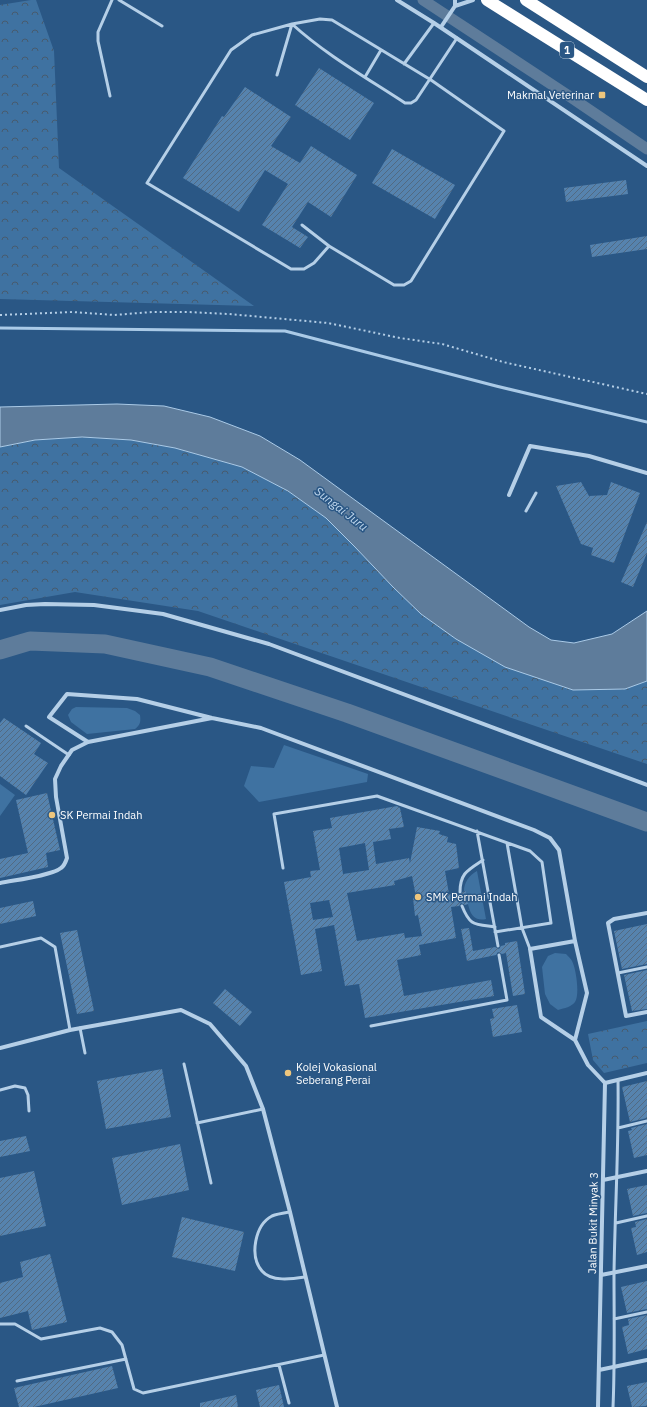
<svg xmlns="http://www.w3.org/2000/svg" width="647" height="1407" viewBox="0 0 647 1407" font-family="'IBM Plex Sans',sans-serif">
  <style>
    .grass { fill: #3f72a1 }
    .forest { fill: url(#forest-crowns) }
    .water { fill: #5e7c9b; stroke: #aacae7 }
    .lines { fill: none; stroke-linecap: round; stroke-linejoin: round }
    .stream { stroke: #aacae7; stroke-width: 3 }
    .canal { stroke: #5e7c9b; stroke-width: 11 }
    .river { stroke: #5e7c9b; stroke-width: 19 }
    .building { fill: url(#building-hatch); fill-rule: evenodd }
    .path { stroke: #b5cfe7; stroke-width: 2; stroke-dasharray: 2 3; stroke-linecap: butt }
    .lane { stroke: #b5cfe7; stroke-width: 3 }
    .street { stroke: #b5cfe7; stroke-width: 4 }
    .highway { stroke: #fff; stroke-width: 12 }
    .poi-dot { fill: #eec67d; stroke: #2a5785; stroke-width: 1.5 }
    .labels { text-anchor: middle; stroke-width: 3; stroke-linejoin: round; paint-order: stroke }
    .shield { fill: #2a5785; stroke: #bfcdda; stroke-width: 1 }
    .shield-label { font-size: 10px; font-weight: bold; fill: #fff }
    .poi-label { font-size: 11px; fill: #fff; stroke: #2a5785; text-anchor: start }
    .street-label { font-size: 11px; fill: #fff; stroke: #2a5785 }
    .water-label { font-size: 12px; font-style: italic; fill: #c1d8ee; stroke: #2a5785 }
  </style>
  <defs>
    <pattern id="forest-crowns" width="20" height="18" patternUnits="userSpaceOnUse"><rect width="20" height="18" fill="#3f72a1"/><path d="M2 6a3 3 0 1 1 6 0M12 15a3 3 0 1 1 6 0" fill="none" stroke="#475b6e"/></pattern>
    <pattern id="building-hatch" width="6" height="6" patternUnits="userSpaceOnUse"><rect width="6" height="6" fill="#5683ae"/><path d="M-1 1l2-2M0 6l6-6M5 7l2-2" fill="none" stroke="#526a82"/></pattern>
  </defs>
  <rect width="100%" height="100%" fill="#2a5785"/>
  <path class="grass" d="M76 707 127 708 135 711 140 715C141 722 140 725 135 729L87 734 71 722 68 715 72 709Z
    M284 745 368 774 367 782 259 802 244 786 251 766 274 768Z
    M0 784 15 795 0 816Z
    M477 871 486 919C468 923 468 902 466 891H464C464 883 469 875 477 871Z
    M555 953 566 954C568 956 571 959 572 961 576 968 580 995 575 1002 571 1007 565 1008 558 1010L550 1004 545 994 542 967 548 956Z"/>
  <path class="forest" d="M31 0H36L54 51 59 168 254 306 0 299V5Z
    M82 437 131 440 175 448 242 467 288 491 326 518 355 547 393 587 421 614 456 639 625 689 647 681V764L198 611 75 592 0 605V447L35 440Z
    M647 1021V1063L604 1073 593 1060 588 1034Z"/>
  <path class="water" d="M117 404 164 406 210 417 260 436 300 460 529 627 551 640 574 643 612 634 647 611V681L625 689 573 690 505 667 456 639 421 614 393 587 355 547 326 518 288 491 242 467 175 448 131 440 82 437 35 440 0 447V407Z"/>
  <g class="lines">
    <path class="stream" d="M0 328 285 331 496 386 647 422"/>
    <path class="canal" d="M423 0 566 94 647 149"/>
    <path class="river" d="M0 650 30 641 105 644 210 667 347 713 647 822"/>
  </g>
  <path class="building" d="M319 68 374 103 350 140 295 105Z
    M245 87 291 117 271 146 300 163 311 146 357 175 331 217 308 202 292 227 308 237 300 248 262 225 288 184 265 170 239 212 183 178 222 116 224 117Z
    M392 149 455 185 435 219 372 183Z
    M626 180 628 194 566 202 564 188Z
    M647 236V249L592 257 590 245Z
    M581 482 589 496 607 495 611 482 640 493 614 563 591 555 593 548 581 544 556 486Z
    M647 522V553L633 587 621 582Z
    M4 718 41 743 34 754 48 763 26 795 0 776V723Z
    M47 793 60 850 46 853 48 867 0 878V859L28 853 16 800Z
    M397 806 400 808 404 827 389 829 391 839 373 842 376 864 409 858 410 863 417 827 440 831 439 834 448 837 447 842 456 844 459 868 445 871 449 894 457 893 460 895 463 892 466 891 468 904 465 905 461 903 459 906 451 907 456 938 419 945 421 955 397 960 404 996 491 980 494 996 365 1018 359 984 345 986 334 925 315 929 322 971 301 975 284 882 311 877 310 871 320 870 313 831 332 828 330 818ZM365 843 369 870 343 874 339 848ZM412 876 416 897 413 898 415 916 418 915 422 936 405 938 404 933 357 941 347 893 395 885 394 881ZM329 900 333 917 313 920 310 903Z
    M33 901 36 916 0 924V908Z
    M647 924V964L622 969 614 931Z
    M469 928 473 951 495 947 499 949 501 946 505 945V943L517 941 525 994 513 996 506 953 502 954 498 952 496 955 467 961 461 929Z
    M77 930 94 1011 77 1014 60 933Z
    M647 970V1009L632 1011 624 975Z
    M225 989 252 1012 240 1026 213 1003Z
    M517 1005 522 1032 493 1037 490 1019 494 1018 492 1009Z
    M162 1069 171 1117 106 1129 97 1081Z
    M647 1081V1118L630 1122 622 1087Z
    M647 1124V1155L634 1158 628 1131 632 1130 631 1128Z
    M26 1136 30 1151 0 1157V1141Z
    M180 1144 189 1190 122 1205 112 1158Z
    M34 1171 46 1226 0 1236V1178Z
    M647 1185V1213L633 1216 627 1189Z
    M182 1217 244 1232 235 1271 172 1257Z
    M647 1219V1252L637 1255 631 1228 636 1227 635 1222Z
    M50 1254 67 1322 32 1330 28 1311 0 1318V1283L23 1277 20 1262Z
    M647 1281V1309L627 1313 621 1287Z
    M647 1315V1349L628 1354 622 1327 629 1325 628 1319Z
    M112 1366 118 1388 34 1407H19L14 1388Z
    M647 1382V1406L632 1407 627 1386Z
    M279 1385 284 1407H260L256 1390Z
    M236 1395 238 1407H200V1403Z"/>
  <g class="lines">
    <path class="path" d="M0 315 73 312 114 315 152 312H188L229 314 328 323 400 338 442 344 503 362 647 394"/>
    <path class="lane" d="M119 0 162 26
      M320 19 332 20 431 80 504 131 411 281 404 285H394L329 246 314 263 304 269H291L147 183 231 50 252 35 292 24Z
      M404 64 434 23
      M277 75 292 24C326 55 367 78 405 103H411L416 100 457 38
      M365 77 381 50
      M110 96 98 41V32L112 0
      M302 225 329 246
      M526 511 536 493
      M26 726 69 755
      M477 831 498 946
      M507 843 522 928 530 949
      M283 868 274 814 377 796 530 851 542 862 551 923 495 932
      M460 892C460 873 468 870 483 860
      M462 906C470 926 474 924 495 927
      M0 947 41 938 55 947 70 1030
      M618 973 647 967
      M371 1026 507 1000 499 955
      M80 1028 85 1053
      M184 1064 211 1183
      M0 1090 15 1086 25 1088 28 1095 29 1111
      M197 1123 263 1109
      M618 1128 647 1121
      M290 1212C284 1213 277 1214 272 1216 255 1225 249 1256 262 1271 271 1282 292 1279 305 1277
      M616 1223 647 1216
      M614 1319 647 1312
      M0 1324H15L41 1339 100 1328 112 1332 122 1345 134 1389 143 1393 324 1355
      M279 1365 289 1403
      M17 1381 126 1359
      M613 1407C615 1362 614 1317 614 1273 615 1208 619 1144 618 1080"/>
    <path class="street" d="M397 0 434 23 647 166
      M455 6 473 0
      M441 27 455 6V0
      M509 495 530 446 589 456 647 473
      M0 610 26 605 45 604 94 605 163 614 269 644 647 785
      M212 718 88 742 49 717 67 694 137 699 212 718 261 728 534 830 550 838 559 850 575 941 587 993 575 1040 588 1065 605 1083
      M0 883C14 880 51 876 61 868 64 866 66 861 67 858L56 797 55 779 61 766 72 750 88 742
      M647 913 614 919 608 923 626 1016 647 1012
      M575 941 530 949 541 1017 575 1040
      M0 1048 70 1030 181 1010 210 1024 246 1066 263 1109 290 1212 337 1407
      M603 1180 647 1171
      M601 1275 647 1266
      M599 1370 647 1360
      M598 1407 605 1083 647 1073"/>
    <path class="highway" d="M487 0 647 100
      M526 0 647 77"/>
  </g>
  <g class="poi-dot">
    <rect x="598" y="91" width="8" height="8" rx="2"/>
    <circle cx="52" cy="815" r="4"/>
    <circle cx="418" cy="897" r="4"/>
    <circle cx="288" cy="1073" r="4"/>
  </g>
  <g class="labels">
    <rect class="shield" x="560" y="42" width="14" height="16" rx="3"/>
    <g class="shield-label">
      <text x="567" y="54">1</text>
    </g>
    <g class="poi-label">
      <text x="594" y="99" text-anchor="end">Makmal Veterinar</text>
      <text x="60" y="819">SK Permai Indah</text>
      <text x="426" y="901">SMK Permai Indah</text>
      <text x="296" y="1071">Kolej Vokasional<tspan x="296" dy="13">Seberang Perai</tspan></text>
    </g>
    <g class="street-label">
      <text transform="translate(593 1223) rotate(-89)" y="4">Jalan Bukit Minyak 3</text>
    </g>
    <g class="water-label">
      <text transform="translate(341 509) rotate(38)" y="4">Sungai Juru</text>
    </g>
  </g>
</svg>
